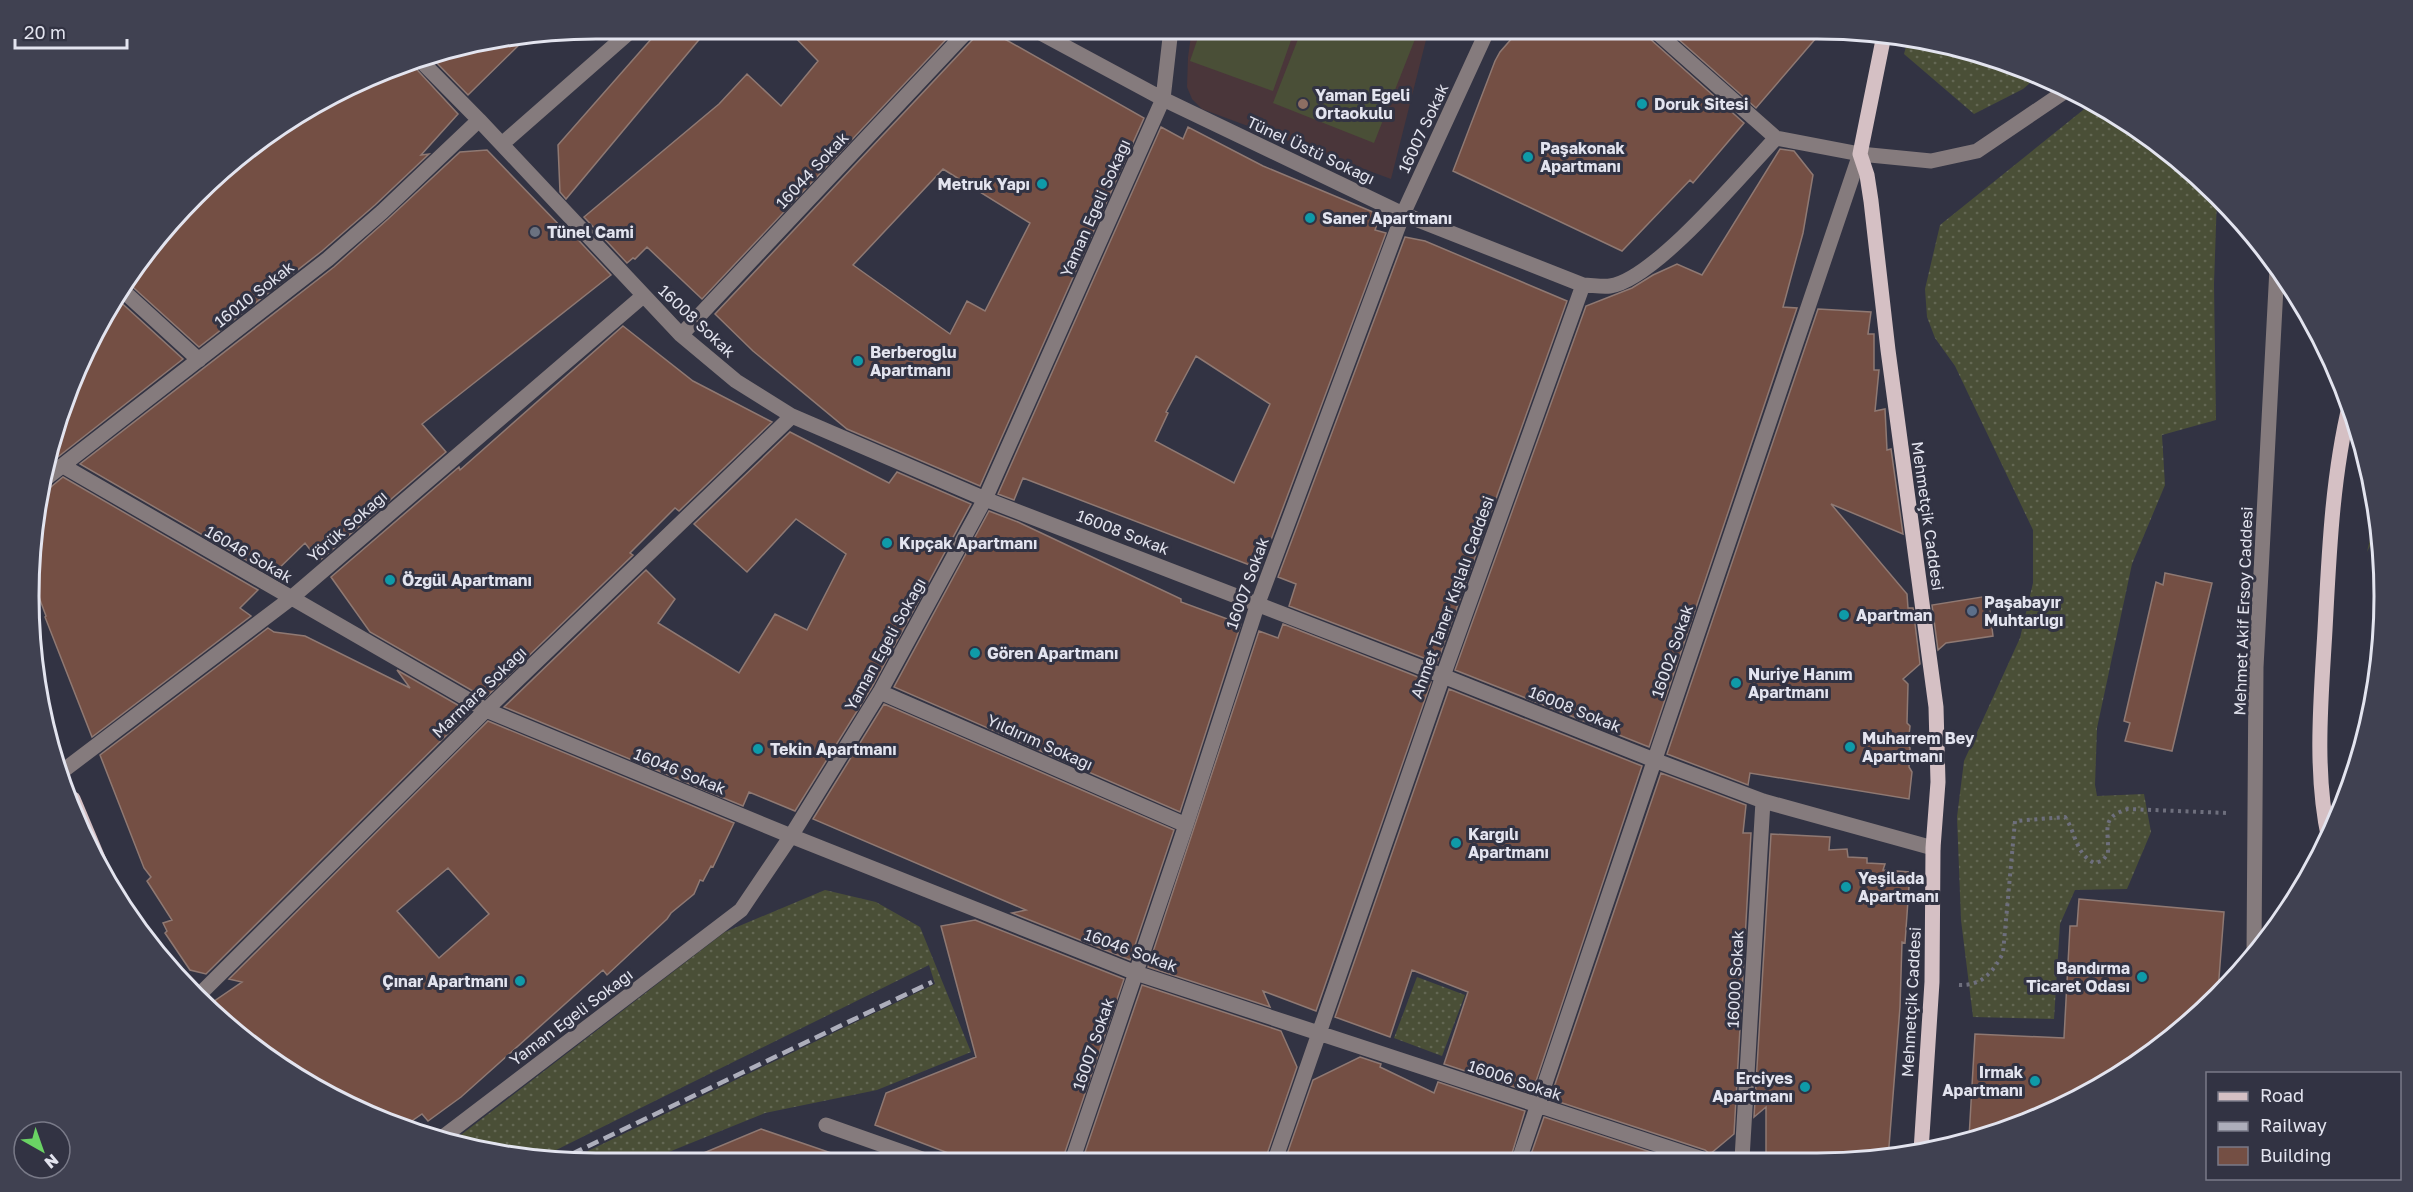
<svg xmlns="http://www.w3.org/2000/svg" width="2413" height="1192" viewBox="0 0 2413 1192" font-family="'Golos Text',sans-serif">
  <style>
    .education { fill: #4a363a }
    .grass { fill: url(#grass-dots) }
    .pitch { fill: #4a4f37 }
    .building { fill: #744f44; stroke: #8f7973; stroke-width: 1.5; fill-rule: evenodd }
    .lines { fill: none; stroke-linecap: round; stroke-linejoin: round }
    .path { stroke: #6e6f7d; stroke-width: 4; stroke-dasharray: 3 4.5; stroke-linecap: butt }
    .minor { stroke: #857b7d; stroke-width: 15 }
    .major { stroke: #d5c0c4; stroke-width: 15 }
    .rail { stroke: #adaebb; stroke-width: 4.5; stroke-dasharray: 12 6; stroke-linecap: butt }
    .education-dot { fill: #8d6e63; stroke: #323343; stroke-width: 2 }
    .culture-dot { fill: #0f9aa8; stroke: #323343; stroke-width: 2 }
    .worship-dot { fill: #6b7280; stroke: #323343; stroke-width: 2 }
    .service-dot { fill: #5c6f8a; stroke: #323343; stroke-width: 2 }
    .labels { text-anchor: middle; stroke-width: 6; stroke-linejoin: round; paint-order: stroke }
    .poi-label { font-size: 16px; font-weight: bold; fill: #e3e4ef; stroke: #323343; text-anchor: start }
    .street-label { font-size: 16px; fill: #e3e4ef; stroke: #323343 }
    .rim { fill: none; stroke: #e3e4ef; stroke-width: 3 }
  </style>
  <defs>
    <pattern id="grass-dots" width="8" height="8" patternUnits="userSpaceOnUse" patternTransform="scale(1.5)"><rect width="8" height="8" fill="#4a4f37"/><path d="M2 2h.1M6 6h.1" fill="none" stroke="#646854" stroke-width="1.8" stroke-linecap="round"/></pattern>
  </defs>
  <rect width="100%" height="100%" fill="#323343"/>
  <path class="education" d="M1192 29H1432L1426 40 1391 179 1202 109 1192 99 1187 87 1188 57Z"/>
  <path class="grass" d="M1908 39 1964 48 2038 76 2023 89 1974 114 1904 54Z
    M2093 102 2162 146 2217 197 2214 284 2216 420 2162 435 2165 485 2132 564 2097 728 2095 785 2097 796 2144 794 2151 832 2127 889 2075 890 2060 924 2054 1019 1973 1017 1961 920 1957 817 1964 761 2020 638 2033 583V530L1955 366 1935 338 1927 317 1925 289 1940 225Z
    M2377 510 2380 526 2367 552Z
    M825 890 876 902 920 927 971 1052 877 1090 765 1113 644 1162H565L935 984 929 965 538 1159 449 1144 725 932Z
    M1417 977 1465 995 1442 1056 1394 1038Z"/>
  <path class="pitch" d="M1201 29H1295L1273 91 1190 61Z
    M1302 29H1419L1374 143 1273 103Z"/>
  <path class="building" d="M660 29H708L566 199 560 192 558 145Z
    M787 29H956L702 299 647 247 635 259 633 258 627 263 584 217 719 104 747 74 781 106 818 61Z
    M978 29H987L1144 118 980 486 847 429 753 351 715 314 976 36ZM943 169 1030 223 985 311 967 301 950 334 853 265Z
    M1520 29 1644 30 1648 37 1744 123 1693 183 1690 180 1622 251 1453 171 1495 61 1500 52Z
    M1668 30H1823L1756 108Z
    M523 41 468 95 430 56Z
    M409 61 458 114 421 155 429 154 375 205 322 251 199 347 125 280 250 146Z
    M1161 127 1183 139 1188 127 1263 166 1380 215 1375 230 1386 233 1260 569 1023 478 1014 500 998 494ZM1196 356 1270 404 1234 483 1155 441 1168 413 1166 412Z
    M1780 149 1794 151 1813 175 1803 233 1783 307 1797 308 1649 747 1455 670 1586 306 1632 288 1653 275 1677 264 1702 275Z
    M487 150 566 232 569 230 611 275 422 424 446 452 319 561 305 543 272 575 80 464 334 267 388 219 460 152Z
    M1405 237 1425 241 1567 301 1437 663 1289 606 1296 584 1278 577Z
    M115 297 183 359 45 467 72 379Z
    M1818 309 1871 312 1868 334H1874V370H1879L1875 411 1885 409 1887 450 1891 449 1903 534 1831 504 1907 594 1908 608H1913L1920 664 1903 679 1908 684 1907 723 1910 726 1908 745 1910 748 1909 767 1912 772 1909 799 1750 773 1748 785 1667 754Z
    M623 326 693 381 772 422 679 511 675 508 630 553 633 555 485 698 370 632 331 577 459 467 460 470Z
    M790 432 889 483 897 472 971 504 872 687 795 811 749 792 743 806 504 707 646 570 675 599 658 623 739 673 775 614 807 630 846 554 796 519 747 572 694 524Z
    M63 477 258 590 240 608 251 616 92 737 45 617 46 616 36 589 39 492 46 491Z
    M989 511 1018 522 1181 599V602L1241 624 1180 812 894 687Z
    M2165 573 2212 583 2172 751 2125 741 2130 723 2124 721 2156 582 2163 585Z
    M1988 596 1993 636 1946 643 1938 650 1932 605Z
    M1283 624 1431 682 1316 1011 1263 991 1270 1007 1148 967 1259 631 1278 638Z
    M268 628 274 632 305 636 410 688 397 670 470 712 206 974 190 970 165 933 167 931 163 923 172 920 147 881 151 877 144 868 100 755Z
    M1449 689 1642 766 1532 1093 1444 1064 1468 992 1412 970 1390 1037 1335 1017Z
    M884 704 1174 830 1130 960 1012 913 1026 910 813 819Z
    M488 721 734 823 713 867 711 866 703 881 700 880 694 894 671 913 667 919 607 975 603 970 461 1097 428 1121 422 1114 403 1127 345 1105 207 1006 242 982 229 979ZM448 868 489 914 439 958 397 911Z
    M1661 773 1746 805 1743 833H1751L1734 1134 1710 1154 1705 1150 1550 1099Z
    M1771 834 1830 837 1829 850 1847 849 1848 857 1867 858V863L1885 864 1883 870 1910 872 1905 943 1902 942 1900 1007 1888 1159H1766V1107L1754 1117Z
    M2079 899 2224 912 2218 991 2162 1046 2034 1120 1969 1138 1975 1034 2064 1038 2070 926H2077Z
    M975 920 1124 979 1062 1161H969L875 1125 886 1093 976 1057 941 926Z
    M1142 985 1281 1031 1297 1067 1265 1160 1082 1161Z
    M1360 1057 1381 1064 1380 1067 1434 1093 1438 1082 1525 1111 1510 1160H1285L1313 1080Z
    M1544 1117 1672 1159 1529 1160Z
    M761 1129 843 1157 842 1162H682Z"/>
  <g class="lines">
    <path class="path" d="M1959 985C1982 986 1993 972 2003 953L2015 821 2065 817C2076 833 2075 853 2094 863L2102 861 2108 854C2109 829 2100 817 2128 809L2227 813"/>
    <path class="minor" d="M1033 29 1163 99 1403 214 1583 285C1591 285 1602 287 1610 286 1654 280 1744 172 1776 138
      M1654 30 1776 138 1860 154 1931 161 1977 151 2070 88
      M418 58 479 120 681 335 736 381 792 416 985 499 1443 676 1654 760 1763 801 1933 848
      M502 144 633 29
      M120 288 199 360
      M681 335 969 29
      M63 466 486 710 791 836 1136 973 1702 1159
      M40 483 328 259 382 212 479 120
      M880 692 1186 825
      M64 770 290 599 643 296
      M2254 955 2256 667 2277 268
      M196 998 486 710 792 416
      M826 1125 928 1161
      M439 1140 741 910 791 836 880 692 985 499 1163 99 1171 29
      M1742 1159 1763 801
      M1275 1160 1443 676 1583 285
      M1519 1160 1860 154
      M1072 1161 1186 825 1258 603 1403 214 1488 29"/>
    <path class="major" d="M1884 35 1860 154 1867 175 1871 201 1888 350 1936 707 1938 782 1933 848 1932 982 1921 1151
      M73 799 102 868
      M2329 840C2314 772 2321 699 2325 630 2329 555 2332 477 2350 403"/>
    <path class="rail" d="M555 1162 932 982"/>
  </g>
  <circle class="education-dot" cx="1303" cy="104" r="6"/>
  <g class="culture-dot">
    <circle cx="1642" cy="104" r="6"/>
    <circle cx="1528" cy="157" r="6"/>
    <circle cx="1042" cy="184" r="6"/>
    <circle cx="1310" cy="218" r="6"/>
    <circle cx="858" cy="361" r="6"/>
    <circle cx="887" cy="543" r="6"/>
    <circle cx="390" cy="580" r="6"/>
    <circle cx="1844" cy="615" r="6"/>
    <circle cx="975" cy="653" r="6"/>
    <circle cx="1736" cy="683" r="6"/>
    <circle cx="1850" cy="747" r="6"/>
    <circle cx="758" cy="749" r="6"/>
    <circle cx="1456" cy="843" r="6"/>
    <circle cx="1846" cy="887" r="6"/>
    <circle cx="2142" cy="977" r="6"/>
    <circle cx="520" cy="981" r="6"/>
    <circle cx="2035" cy="1081" r="6"/>
    <circle cx="1805" cy="1087" r="6"/>
  </g>
  <circle class="worship-dot" cx="535" cy="232" r="6"/>
  <circle class="service-dot" cx="1972" cy="611" r="6"/>
  <g class="labels">
    <g class="poi-label">
      <text x="1315" y="101">Yaman Egeli<tspan x="1315" dy="18">Ortaokulu</tspan></text>
      <text x="1654" y="110">Doruk Sitesi</text>
      <text x="1540" y="154">Paşakonak<tspan x="1540" dy="18">Apartmanı</tspan></text>
      <text x="1030" y="190" text-anchor="end">Metruk Yapı</text>
      <text x="1322" y="224">Saner Apartmanı</text>
      <text x="547" y="238">Tünel Cami</text>
      <text x="870" y="358">Berberoğlu<tspan x="870" dy="18">Apartmanı</tspan></text>
      <text x="899" y="549">Kıpçak Apartmanı</text>
      <text x="402" y="586">Özgül Apartmanı</text>
      <text x="1984" y="608">Paşabayır<tspan x="1984" dy="18">Muhtarlığı</tspan></text>
      <text x="1856" y="621">Apartman</text>
      <text x="987" y="659">Gören Apartmanı</text>
      <text x="1748" y="680">Nuriye Hanım<tspan x="1748" dy="18">Apartmanı</tspan></text>
      <text x="1862" y="744">Muharrem Bey<tspan x="1862" dy="18">Apartmanı</tspan></text>
      <text x="770" y="755">Tekin Apartmanı</text>
      <text x="1468" y="840">Kargılı<tspan x="1468" dy="18">Apartmanı</tspan></text>
      <text x="1858" y="884">Yeşilada<tspan x="1858" dy="18">Apartmanı</tspan></text>
      <text x="2130" y="974" text-anchor="end">Bandırma<tspan x="2130" dy="18">Ticaret Odası</tspan></text>
      <text x="508" y="987" text-anchor="end">Çınar Apartmanı</text>
      <text x="2023" y="1078" text-anchor="end">Irmak<tspan x="2023" dy="18">Apartmanı</tspan></text>
      <text x="1793" y="1084" text-anchor="end">Erciyes<tspan x="1793" dy="18">Apartmanı</tspan></text>
    </g>
    <g class="street-label">
      <text transform="translate(1423 128) rotate(-65)" y="6">16007 Sokak</text>
      <text transform="translate(1311 150) rotate(25)" y="6">Tünel Üstü Sokağı</text>
      <text transform="translate(812 170) rotate(-47)" y="6">16044 Sokak</text>
      <text transform="translate(1095 208) rotate(-66)" y="6">Yaman Egeli Sokağı</text>
      <text transform="translate(254 294) rotate(-38)" y="6">16010 Sokak</text>
      <text transform="translate(697 321) rotate(43)" y="6">16008 Sokak</text>
      <text transform="translate(1928 516) rotate(82)" y="6">Mehmetçik Caddesi</text>
      <text transform="translate(347 526) rotate(-41)" y="6">Yörük Sokağı</text>
      <text transform="translate(1123 532) rotate(21)" y="6">16008 Sokak</text>
      <text transform="translate(249 554) rotate(30)" y="6">16046 Sokak</text>
      <text transform="translate(1247 583) rotate(-70)" y="6">16007 Sokak</text>
      <text transform="translate(1452 597) rotate(-70)" y="6">Ahmet Taner Kışlalı Caddesi</text>
      <text transform="translate(2243 611) rotate(-88)" y="6">Mehmet Akif Ersoy Caddesi</text>
      <text transform="translate(885 644) rotate(-61)" y="6">Yaman Egeli Sokağı</text>
      <text transform="translate(1672 651) rotate(-71)" y="6">16002 Sokak</text>
      <text transform="translate(479 692) rotate(-44)" y="6">Marmara Sokağı</text>
      <text transform="translate(1575 709) rotate(22)" y="6">16008 Sokak</text>
      <text transform="translate(1040 742) rotate(24)" y="6">Yıldırım Sokağı</text>
      <text transform="translate(680 771) rotate(22)" y="6">16046 Sokak</text>
      <text transform="translate(1131 950) rotate(20)" y="6">16046 Sokak</text>
      <text transform="translate(1735 979) rotate(-87)" y="6">16000 Sokak</text>
      <text transform="translate(1911 1002) rotate(-87)" y="6">Mehmetçik Caddesi</text>
      <text transform="translate(571 1017) rotate(-37)" y="6">Yaman Egeli Sokağı</text>
      <text transform="translate(1093 1044) rotate(-71)" y="6">16007 Sokak</text>
      <text transform="translate(1515 1080) rotate(18)" y="6">16006 Sokak</text>
    </g>
  </g>
  <path d="M0 0H2413V1192H0ZM596 39H1817A557 557 0 0 1 2374 596V596A557 557 0 0 1 1817 1153H596A557 557 0 0 1 39 596V596A557 557 0 0 1 596 39Z" fill="#404151" fill-rule="evenodd"/>
  <path class="rim" d="M596 39H1817A557 557 0 0 1 2374 596V596A557 557 0 0 1 1817 1153H596A557 557 0 0 1 39 596V596A557 557 0 0 1 596 39Z"/>
  <rect x="2206" y="1072" width="195" height="108" fill="#323343" stroke="#797a88" stroke-width="1.5"/>
  <rect x="2218" y="1092" width="30" height="9" fill="#d5c0c4" stroke="#797a88" stroke-width="1.5"/>
  <text x="2260" y="1102" font-size="18" fill="#e3e4ef">Road</text>
  <rect x="2218" y="1122" width="30" height="9" fill="#adaebb" stroke="#797a88" stroke-width="1.5"/>
  <text x="2260" y="1132" font-size="18" fill="#e3e4ef">Railway</text>
  <rect x="2218" y="1147" width="30" height="18" fill="#744f44" stroke="#797a88" stroke-width="1.5"/>
  <text x="2260" y="1162" font-size="18" fill="#e3e4ef">Building</text>
  <g transform="translate(42 1150) rotate(140)"><circle r="28" fill="#323343" stroke="#797a88" stroke-width="1.5"/>
  <path d="M0-4.5L10 22L0 15L-10 22Z" fill="#6ad364"/>
  <text y="-9" font-size="16" font-weight="bold" text-anchor="middle" fill="#e3e4ef">N</text>
  </g>
  <path d="M15 39v9h112v-9" fill="none" stroke="#e3e4ef" stroke-width="3"/>
  <text x="24" y="39" font-size="18" fill="#e3e4ef" stroke="#323343" stroke-width="4.5" paint-order="stroke">20 m</text>
</svg>
